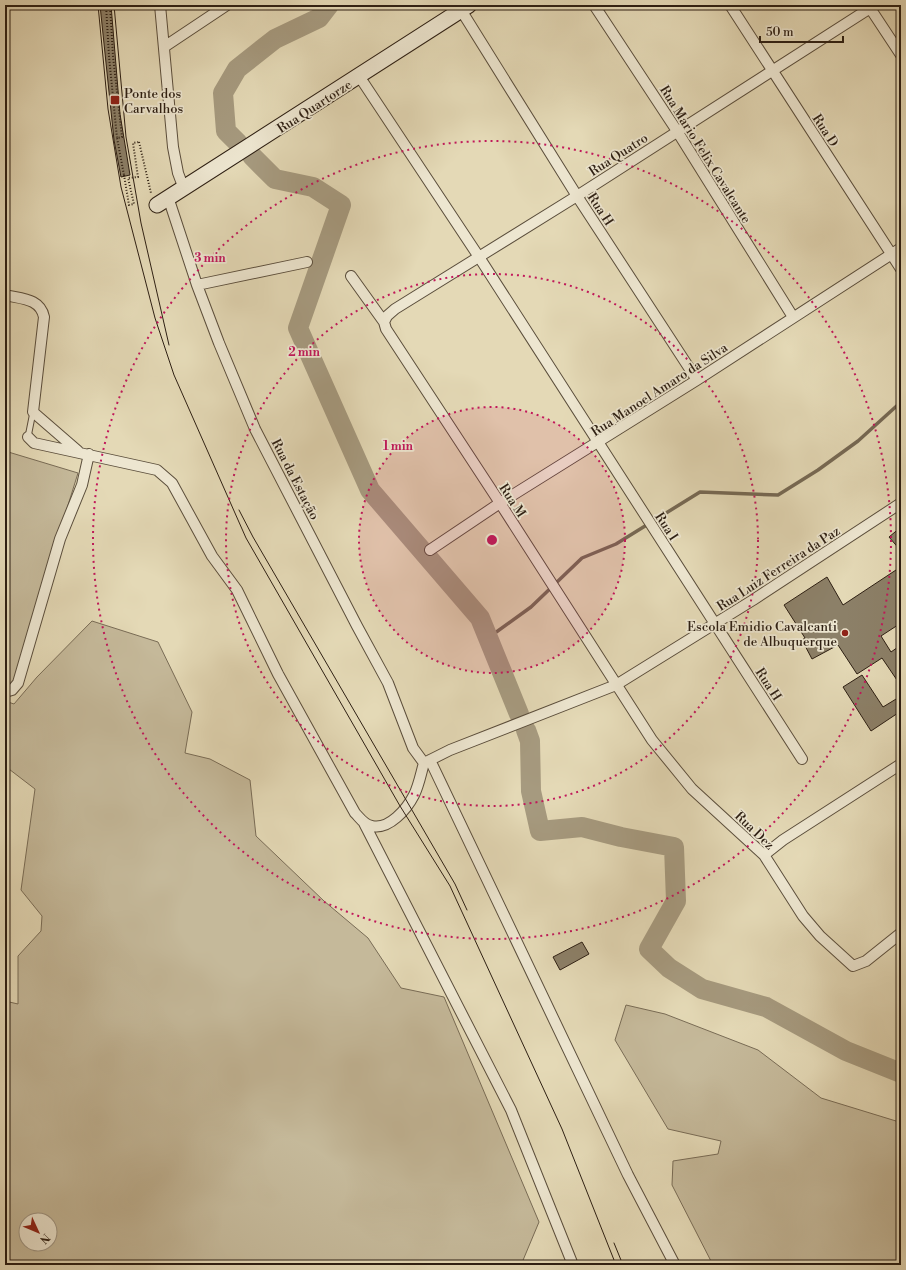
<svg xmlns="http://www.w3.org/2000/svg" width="906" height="1270" viewBox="0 0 906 1270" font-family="'Libre Bodoni',serif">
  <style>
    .green { fill: #c5b99a; stroke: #796c56; fill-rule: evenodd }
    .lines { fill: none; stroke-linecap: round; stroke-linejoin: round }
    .stream { stroke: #766954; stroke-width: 3.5 }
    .river { stroke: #a69a7f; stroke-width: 20 }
    .building { fill: #8c8068; stroke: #2d1f13 }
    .lane-casing { stroke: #5b4e3c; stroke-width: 7 }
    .street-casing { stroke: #5b4e3c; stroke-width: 12 }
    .secondary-casing { stroke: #2d1f13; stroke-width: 17 }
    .path { stroke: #2d1f13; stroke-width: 2; stroke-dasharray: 1 2; stroke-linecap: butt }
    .lane { stroke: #ede6d0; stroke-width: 5 }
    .street { stroke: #ede6d0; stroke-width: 10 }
    .secondary { stroke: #ede6d0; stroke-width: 15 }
    .tram { stroke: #2d1f13; stroke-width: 1 }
    .path-bridge { stroke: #2d1f13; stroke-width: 2; stroke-dasharray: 1 2; stroke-linecap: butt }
    .ring { fill: none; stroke: #c2185b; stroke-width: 2; stroke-dasharray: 2 4 }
    .poi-dot { fill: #8f2418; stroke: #ede6d0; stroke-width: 1.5 }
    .labels { text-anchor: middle; stroke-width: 3.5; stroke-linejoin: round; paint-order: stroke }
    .poi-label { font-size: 13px; fill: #2d1f13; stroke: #ede6d0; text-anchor: start }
    .street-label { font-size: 13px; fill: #2d1f13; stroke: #ede6d0 }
    .centre { fill: #c2185b; stroke: #ede6d0; stroke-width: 2 }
    .ring-label { font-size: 12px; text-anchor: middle; font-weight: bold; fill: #c2185b; stroke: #ede6d0; stroke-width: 3.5; stroke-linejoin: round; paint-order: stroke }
  </style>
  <rect width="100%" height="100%" fill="#e4d9b6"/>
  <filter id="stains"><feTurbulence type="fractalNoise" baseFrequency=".005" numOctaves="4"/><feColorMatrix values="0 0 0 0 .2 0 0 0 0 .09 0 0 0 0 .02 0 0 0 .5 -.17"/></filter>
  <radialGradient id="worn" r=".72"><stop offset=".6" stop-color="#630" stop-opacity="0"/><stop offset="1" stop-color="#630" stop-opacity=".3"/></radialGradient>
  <path class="green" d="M5 451 78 473 11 689 5 687Z
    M92 621 158 642 192 712 185 753 210 759 250 780 256 836 324 901 368 938 401 988 444 997 539 1222 521 1265H5V1001L18 1004V956L41 931 42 916 21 890 35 789 5 766V701L14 704 37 677ZM26 1220H50V1244H26Z
    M626 1005 665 1014 758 1050 821 1098 896 1121 901 1127V1265H713L672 1185 673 1161 718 1154 721 1141 668 1129 615 1040Z"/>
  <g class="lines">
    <path class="stream" d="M488 638 531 607 582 558 616 544 700 492 778 495 818 470 858 441 901 402"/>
    <path class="river" d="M238 143 226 131 223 93 237 69 275 39 319 18 329 5
      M252 156 275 179 313 187 341 205 298 328 370 490 480 618 519 714
      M526 730 530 741 531 791 540 831 582 827 621 837 674 847 676 901 649 949 669 968 702 989 766 1007 846 1051 901 1073"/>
  </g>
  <path class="building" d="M100 5H111L120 114 130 175 121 177 114 140Z
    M901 527V551L889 537Z
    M896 570 901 578V623L881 636 891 652 901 645V686L882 658 857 674 838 645 812 659 802 640 805 638 784 605 827 577 843 605Z
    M862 675 883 707 901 696V711L871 731 843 687Z
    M582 942 589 954 560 970 553 957Z"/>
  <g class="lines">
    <g class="lane-casing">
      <path id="lane" d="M28 437 33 412"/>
    </g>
    <g class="street-casing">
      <path id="street" d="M160 5 173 147 178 173 184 189
        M594 5 677 131 793 317
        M730 5 901 269
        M868 5 901 55
        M875 5 577 196 395 309 387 316 384 322 386 329 500 503 652 740 692 789 764 855 803 916 820 936 853 966 866 961 901 933
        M461 10 577 196 697 380
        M164 47 227 5
        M359 76 479 257 802 759
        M168 197 197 285 219 343 255 429 357 626 388 683 413 748 424 763
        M351 276 384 322
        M197 285 307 262
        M5 295C21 299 40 298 44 317L33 412 78 451
        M28 437 34 443 157 470 172 483 212 556 237 590 278 674 355 813C360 818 364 825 372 826 389 830 407 809 414 795 419 785 421 773 424 763L450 750 616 685 753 600 901 503
        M430 550 500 503 697 380 901 248
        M5 692 12 690 18 683 60 539 82 485 89 454
        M430 760 628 1175 675 1265
        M364 823 511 1110 573 1265
        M764 855 783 840 901 764"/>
    </g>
    <g class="secondary-casing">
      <path id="secondary" d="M157 205 469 5"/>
    </g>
    <path class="path" d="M106 5 109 56 117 138
      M110 5 113 56 122 137 117 138 124 175
      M139 142 151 193"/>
    <use href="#lane" class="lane"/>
    <use href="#street" class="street"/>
    <use href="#secondary" class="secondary"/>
    <path class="tram" d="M98 5 108 109 121 187 155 318 174 375 246 538 400 806 450 886 562 1129 616 1265
      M114 5 126 137 141 223 169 345
      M239 510 253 537 455 884 467 910
      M614 1243 623 1265"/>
    <path class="path-bridge" d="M124 175 129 205 134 204 128 178 138 177 133 143 139 142"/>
  </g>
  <circle cx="492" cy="540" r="133" fill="#c2185b" fill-opacity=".12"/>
  <g class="ring">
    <circle cx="492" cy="540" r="133"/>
    <circle cx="492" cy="540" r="266"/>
    <circle cx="492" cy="540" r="399"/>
  </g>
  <g class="poi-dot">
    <rect x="110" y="95" width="10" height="10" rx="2"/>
    <circle cx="845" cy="633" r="4"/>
  </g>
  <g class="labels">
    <g class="poi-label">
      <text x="124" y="98">Ponte dos<tspan x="124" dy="15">Carvalhos</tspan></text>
      <text x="837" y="631" text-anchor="end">Escola Emidio Cavalcanti<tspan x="837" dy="15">de Albuquerque</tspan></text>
    </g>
    <g class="street-label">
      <text transform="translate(314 106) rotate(-33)" y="5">Rua Quartorze</text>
      <text transform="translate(826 130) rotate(57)" y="5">Rua D</text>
      <text transform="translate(618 154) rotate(-33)" y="5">Rua Quatro</text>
      <text transform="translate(706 154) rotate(58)" y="5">Rua Mario Felix Cavalcante</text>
      <text transform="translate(601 209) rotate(57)" y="5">Rua H</text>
      <text transform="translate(659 389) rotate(-33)" y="5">Rua Manoel Amaro da Silva</text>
      <text transform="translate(296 479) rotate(63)" y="5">Rua da Estação</text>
      <text transform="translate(513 500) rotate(57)" y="5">Rua M</text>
      <text transform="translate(667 526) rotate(57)" y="5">Rua I</text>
      <text transform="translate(778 568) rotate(-33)" y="5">Rua Luiz Ferreira da Paz</text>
      <text transform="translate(769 684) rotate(57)" y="5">Rua H</text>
      <text transform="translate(755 830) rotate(44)" y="5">Rua Dez</text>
    </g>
  </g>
  <circle cx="492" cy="540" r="6" class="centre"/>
  <g class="ring-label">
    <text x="210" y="262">3 min</text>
    <text x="304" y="356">2 min</text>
    <text x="398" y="450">1 min</text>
  </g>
  <rect width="906" height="1270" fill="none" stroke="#e4d9b6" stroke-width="20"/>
  <rect x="6" y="6" width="894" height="1258" fill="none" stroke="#2d1f13" stroke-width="2"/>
  <rect x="10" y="10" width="886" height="1250" fill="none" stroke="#2d1f13"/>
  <g transform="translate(38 1232) rotate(134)"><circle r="19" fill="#ede6d0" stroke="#a09684"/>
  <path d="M0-3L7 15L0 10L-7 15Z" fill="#8f2418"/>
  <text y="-6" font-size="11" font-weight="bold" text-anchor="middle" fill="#2d1f13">N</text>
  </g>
  <path d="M760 36v6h83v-6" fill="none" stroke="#2d1f13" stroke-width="2"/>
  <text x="766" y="36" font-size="12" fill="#2d1f13" stroke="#ede6d0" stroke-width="3" paint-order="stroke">50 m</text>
  <rect width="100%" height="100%" filter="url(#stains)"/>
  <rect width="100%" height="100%" fill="url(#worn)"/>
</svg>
